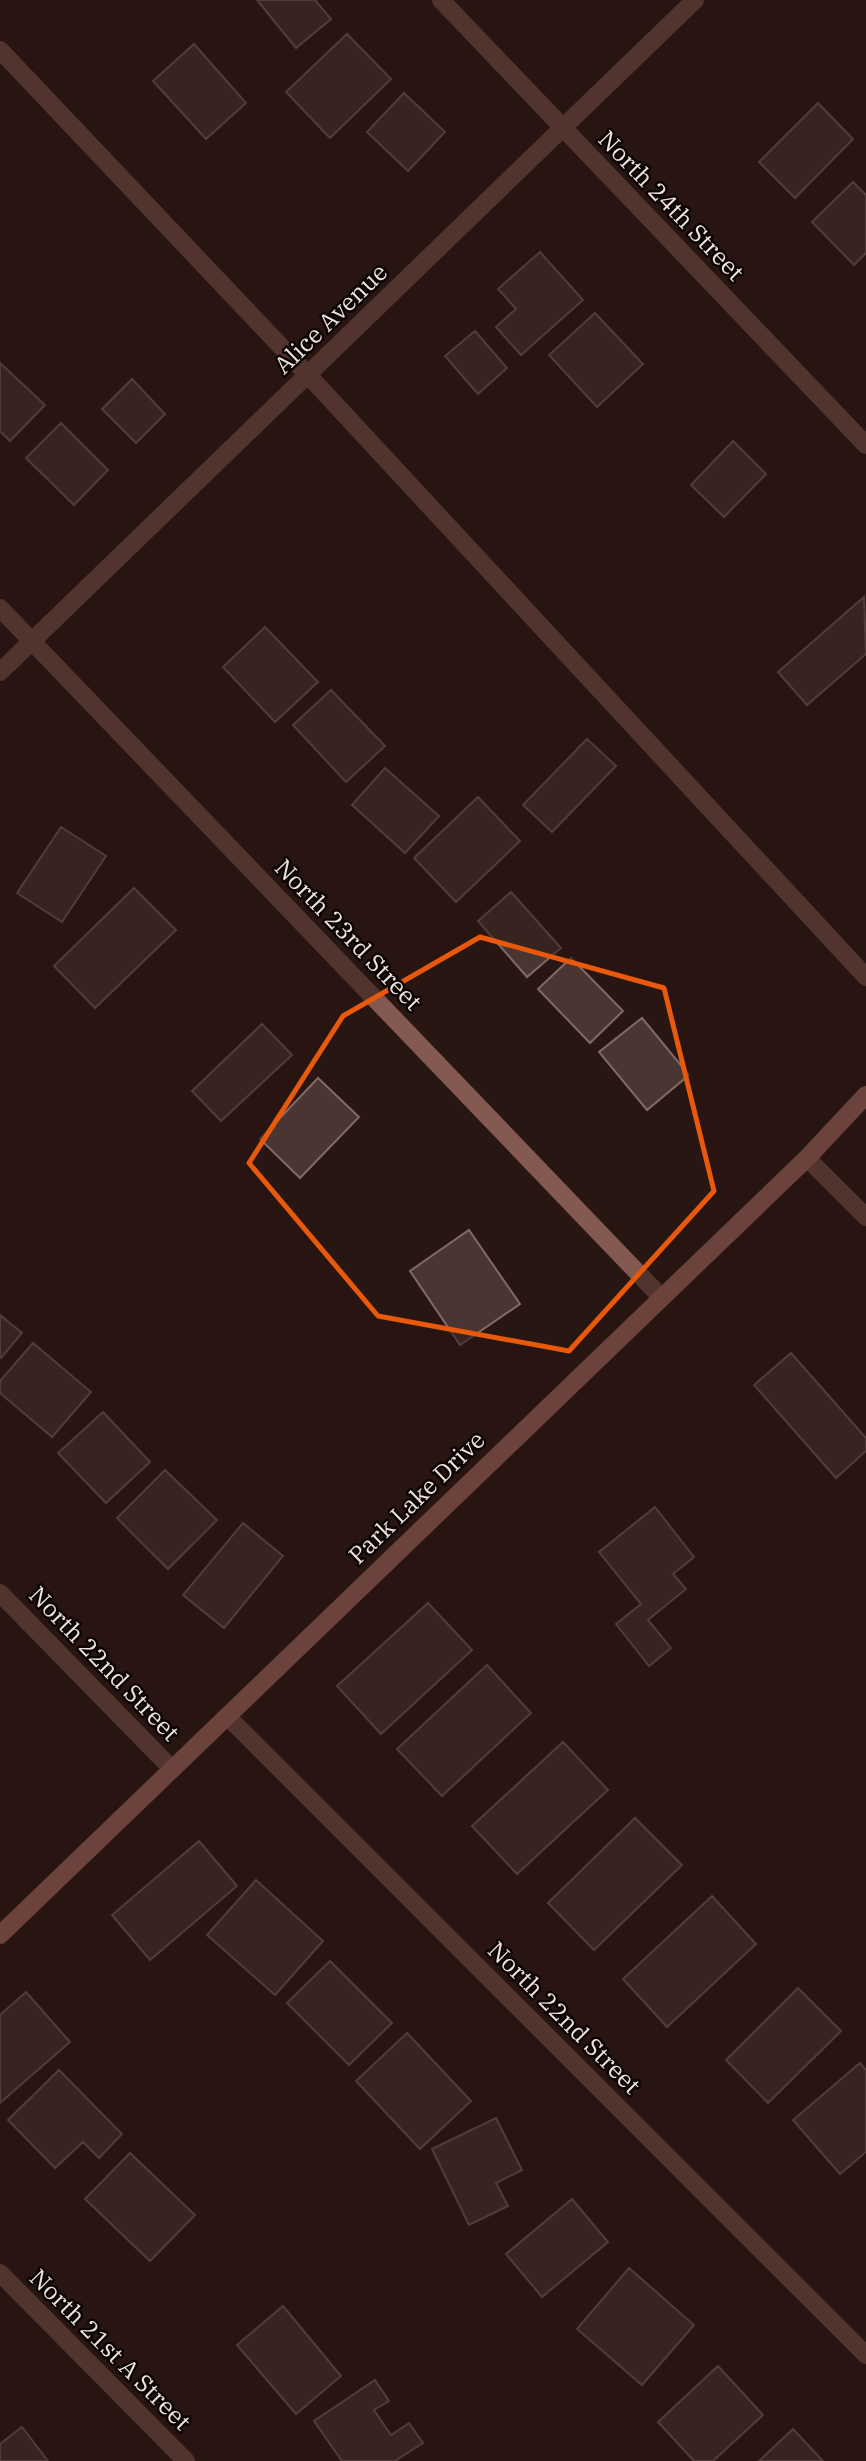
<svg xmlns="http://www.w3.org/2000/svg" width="866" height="2461" viewBox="0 0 866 2461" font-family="'IBM Plex Serif',serif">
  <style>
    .building { fill: #493531; stroke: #816a66; stroke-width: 2 }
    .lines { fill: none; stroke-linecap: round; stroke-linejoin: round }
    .street { stroke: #835951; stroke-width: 18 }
    .secondary { stroke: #be7b6f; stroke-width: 18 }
    .marked { fill: none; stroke: #e8590c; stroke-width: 5; stroke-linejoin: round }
    .labels { text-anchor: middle; stroke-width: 5; stroke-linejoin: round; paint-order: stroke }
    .street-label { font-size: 24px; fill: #efe2df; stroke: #0b0504 }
  </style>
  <rect width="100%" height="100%" fill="#281613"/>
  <path class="building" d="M257 0H315L331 19 296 48Z
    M347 34 391 79 330 138 286 92Z
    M194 44 246 103 206 139 153 81Z
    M404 93 445 132 408 171 367 132Z
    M818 103 853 139 795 198 759 162Z
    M853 182 866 195V253L854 265 812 222Z
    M540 252 583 300 521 355 496 327 516 309 498 289Z
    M595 313 643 364 597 407 549 355Z
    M475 331 507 368 478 394 445 356Z
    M0 363 45 405 10 441 0 431Z
    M132 379 165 414 136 443 102 409Z
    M61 423 108 470 74 505 26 458Z
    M733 441 766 474 724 517 691 485Z
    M864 597 866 654 807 705 778 672Z
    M265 627 318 682 275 722 223 667Z
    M331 690 385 746 346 782 293 725Z
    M587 739 616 766 552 832 523 805Z
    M385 768 439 816 405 853 352 805Z
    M478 797 520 841 456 902 414 858Z
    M61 827 106 856 62 922 17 893Z
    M134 888 176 930 95 1008 54 966Z
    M511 892 561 948 527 977 478 921Z
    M571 958 623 1011 590 1043 538 989Z
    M642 1018 689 1075 647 1110 599 1052Z
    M262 1024 292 1055 221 1121 192 1091Z
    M318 1078 359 1117 300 1178 260 1139Z
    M469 1230 520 1304 460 1345 410 1271Z
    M0 1315 22 1333 1 1358 0 1357Z
    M33 1343 91 1392 52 1437 0 1393V1381Z
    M791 1353 866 1438V1451L836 1478 754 1385Z
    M103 1412 150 1462 106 1503 58 1453Z
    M165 1470 217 1520 168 1569 117 1518Z
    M655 1507 694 1557 673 1574 686 1589 648 1620 671 1648 649 1666 616 1624 641 1604 599 1552Z
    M243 1523 283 1556 224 1628 183 1595Z
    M428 1603 472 1650 381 1734 337 1686Z
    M487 1665 531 1713 442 1796 397 1749Z
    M563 1742 608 1790 517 1874 472 1826Z
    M635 1818 682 1865 594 1950 548 1903Z
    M199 1841 237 1886 150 1960 112 1915Z
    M256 1880 323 1941 275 1995 207 1935Z
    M712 1896 756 1944 667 2027 623 1979Z
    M330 1961 392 2023 349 2065 287 2003Z
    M798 1988 841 2031 768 2103 726 2060Z
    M26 1992 70 2042 0 2103V2015Z
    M407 2033 471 2101 420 2149 356 2081Z
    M860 2063 866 2070V2152L840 2174 793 2120Z
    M59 2070 122 2134 99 2158 83 2142 55 2168 8 2120Z
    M496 2118 522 2170 496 2183 508 2206 469 2225 432 2149Z
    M130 2153 195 2215 150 2261 85 2199Z
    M572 2199 608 2242 542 2297 506 2254Z
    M629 2268 694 2325 642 2385 577 2329Z
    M283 2306 341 2376 296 2414 237 2345Z
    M718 2366 763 2415 713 2461H694L658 2422Z
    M375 2380 389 2401 374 2410 391 2435 409 2423 423 2443 395 2461H342L314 2421Z
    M22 2427 48 2461H0V2444Z
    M793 2429 823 2461H759Z"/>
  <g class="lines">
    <path class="street" d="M441 0 866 445
      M0 50 308 375 866 977
      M0 608 661 1297
      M0 672 695 0
      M807 1158 866 1217
      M0 1593 172 1769
      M227 1716 866 2355
      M0 2273 186 2461"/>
    <path class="secondary" d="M0 1935 807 1158 866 1095"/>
  </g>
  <path d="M0 0H866V2461H0ZM480 937 664 988 714 1191 569 1351 378 1316 249 1163 343 1016Z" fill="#281613" fill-opacity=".55" fill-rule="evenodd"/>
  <path class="marked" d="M480 937 664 988 714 1191 569 1351 378 1316 249 1163 343 1016Z"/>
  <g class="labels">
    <g class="street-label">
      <text transform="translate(671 206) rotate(46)" y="8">North 24th Street</text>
      <text transform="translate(331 319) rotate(-44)" y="8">Alice Avenue</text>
      <text transform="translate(348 935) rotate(46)" y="8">North 23rd Street</text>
      <text transform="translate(417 1498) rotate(-44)" y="8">Park Lake Drive</text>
      <text transform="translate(104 1664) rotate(46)" y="8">North 22nd Street</text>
      <text transform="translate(564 2018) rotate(45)" y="8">North 22nd Street</text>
      <text transform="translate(110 2350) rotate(45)" y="8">North 21st A Street</text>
    </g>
  </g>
</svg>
